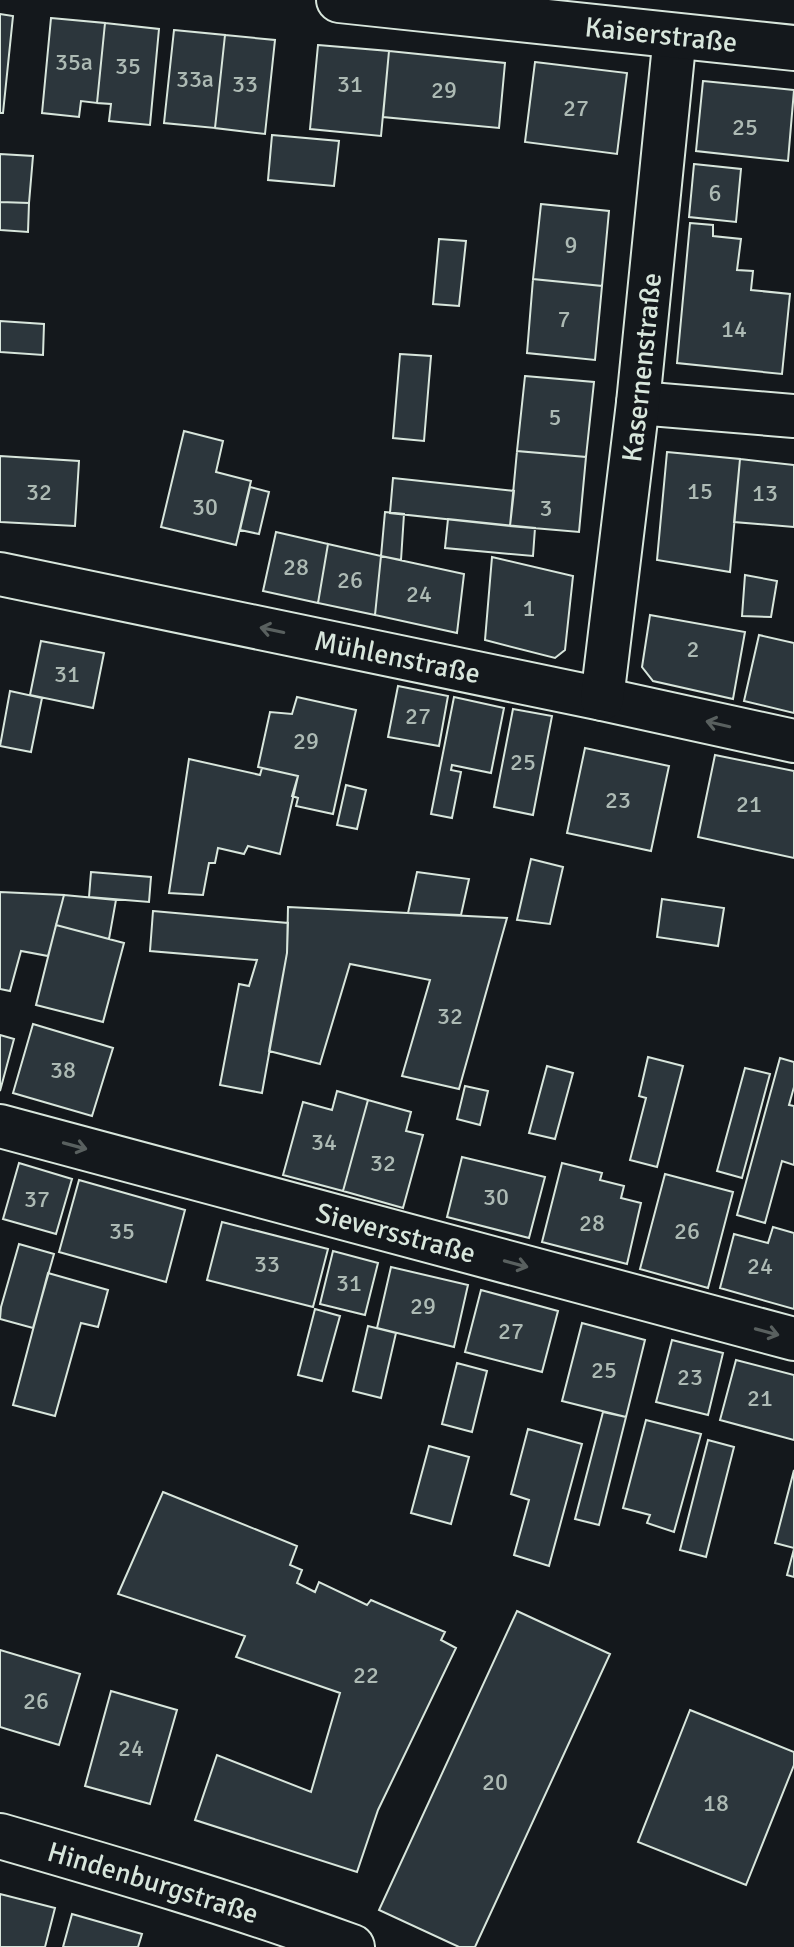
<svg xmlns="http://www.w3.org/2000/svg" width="794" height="1947" viewBox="0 0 794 1947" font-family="Signika,sans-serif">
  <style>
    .building { fill: #2c363c; stroke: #d8e6dc; stroke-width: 2 }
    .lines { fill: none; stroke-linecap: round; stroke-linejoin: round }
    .minor-casing { stroke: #d8e6dc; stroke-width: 46 }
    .tertiary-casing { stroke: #d8e6dc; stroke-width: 48 }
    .secondary-casing { stroke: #d8e6dc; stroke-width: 48 }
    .minor { stroke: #14181c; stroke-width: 42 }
    .tertiary { stroke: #14181c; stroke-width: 44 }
    .secondary { stroke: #14181c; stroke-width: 44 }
    .oneway { stroke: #59605f }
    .labels { text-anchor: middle; stroke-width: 6; stroke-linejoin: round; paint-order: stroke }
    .number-label { font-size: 24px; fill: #adbab4 }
    .street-label { font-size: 28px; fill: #d8e6dc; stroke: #14181c }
  </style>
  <rect width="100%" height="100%" fill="#14181c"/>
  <path class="building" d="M0 14 13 16 3 113H0Z
    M51 18 105 23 97 103 81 101 79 117 42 113Z
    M105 23 159 29 150 125 109 121 111 104 97 103Z
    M174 30 225 35 215 128 164 123Z
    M225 35 275 40 265 134 215 128Z
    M318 45 389 51 381 136 310 129Z
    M389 51 505 63 499 128 383 117Z
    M535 62 627 73 617 154 525 142Z
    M703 81 794 90 788 161 696 151Z
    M272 135 339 141 334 186 268 180Z
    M0 154 33 156 29 203 0 202Z
    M694 164 741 169 736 222 689 217Z
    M0 202 29 203 28 232 0 230Z
    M541 204 609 211 602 286 533 279Z
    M690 223 713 225V236L741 239 737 270 753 271 751 290 790 294 782 374 677 363Z
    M439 239 466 241 459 306 433 304Z
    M533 279 602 286 595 360 527 353Z
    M0 321 44 324 43 355 0 352Z
    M400 354 431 356 424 441 393 438Z
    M525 376 594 382 586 457 517 451Z
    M184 431 223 441 216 472 251 481 236 545 161 527Z
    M517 451 586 457 579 532 510 526Z
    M667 452 740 459 730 572 657 560Z
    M0 456 79 461 75 526 0 522Z
    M740 459 794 465V527L734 522Z
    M393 478 514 491 510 526 390 513Z
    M250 487 269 492 259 534 240 530Z
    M385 512 404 514 401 560 381 556Z
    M448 519 535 528 533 556 445 548Z
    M276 532 328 544 318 603 263 591Z
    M328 544 381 556 375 615 318 603Z
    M381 556 464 574 457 633 375 615Z
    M492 557 573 576 565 650 555 658 485 640Z
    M745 575 777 581 771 617 742 616Z
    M650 615 745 632 733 699 653 681 642 667Z
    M759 635 794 643V713L744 701Z
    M41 641 104 653 93 708 30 695Z
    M398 686 448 696 439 746 388 737Z
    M10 691 42 698 31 752 0 746Z
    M297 697 356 710 333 814 296 806 298 798 292 796 298 776 258 767 270 712 292 714Z
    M454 697 504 708 491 773 452 765 451 770 461 772 452 818 431 814Z
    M513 709 552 716 533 815 494 807Z
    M585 748 669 766 651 851 567 833Z
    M715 755 794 771V858L698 837Z
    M189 759 260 775 262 768 298 776 280 854 248 846 244 854 218 848 215 863H209L203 895 169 893Z
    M346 785 366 790 357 829 337 825Z
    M531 859 563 867 550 924 517 920Z
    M91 872 151 877 149 902 89 897Z
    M417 872 469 879 461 915 408 913Z
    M0 892 64 895 48 956 21 951 10 991 0 989Z
    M64 895 116 900 109 939 56 925Z
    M662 899 724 908 718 946 657 937Z
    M288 907 507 918 459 1089 402 1076 430 980 350 964 320 1064 269 1051 287 953Z
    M153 911 288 923 287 953 262 1093 220 1085 239 984 249 986 257 960 150 951Z
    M56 925 124 943 103 1022 36 1005Z
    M33 1024 113 1048 92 1116 13 1093Z
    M0 1035 14 1039 0 1091Z
    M648 1057 683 1066 657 1167 630 1160 646 1098 639 1096Z
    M780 1058 794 1062V1087L789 1105 794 1106V1165L782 1161 765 1223 737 1215Z
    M547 1066 573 1073 555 1139 529 1133Z
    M745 1068 770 1074 742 1178 717 1171Z
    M465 1086 488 1091 480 1125 457 1119Z
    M337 1091 368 1100 343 1191 283 1175 303 1102 332 1110Z
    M368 1100 411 1112 406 1131 423 1135 403 1208 343 1191Z
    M462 1157 545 1177 529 1238 447 1217Z
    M19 1163 72 1179 56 1234 3 1219Z
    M562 1163 602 1173 600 1180 624 1186 621 1198 641 1203 627 1264 542 1242Z
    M665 1174 733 1192 708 1288 640 1269Z
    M79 1180 185 1210 166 1282 59 1252Z
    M222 1222 328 1249 313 1307 207 1280Z
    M773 1227 794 1233V1309L720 1288 734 1234 768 1243Z
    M19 1244 54 1254 33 1328 0 1319 1 1307Z
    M333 1251 378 1263 365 1315 320 1304Z
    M391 1267 468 1285 454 1347 377 1328Z
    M48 1273 108 1290 98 1327 81 1323 55 1416 13 1405Z
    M481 1290 558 1311 542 1372 465 1352Z
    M315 1309 340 1316 322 1381 298 1375Z
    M582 1323 645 1340 626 1417 562 1401Z
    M368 1326 396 1333 381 1398 353 1391Z
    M672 1340 723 1353 708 1415 656 1402Z
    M736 1360 794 1375V1440L720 1420Z
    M457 1363 487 1371 472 1432 442 1424Z
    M603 1412 626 1417 599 1525 575 1519Z
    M646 1420 701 1434 674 1532 647 1523 650 1515 623 1508Z
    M528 1429 582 1444 549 1566 514 1555 529 1500 511 1494Z
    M708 1440 734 1447 706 1557 680 1550Z
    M429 1446 469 1457 451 1524 411 1513Z
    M794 1470V1548L775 1543Z
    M163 1492 297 1546 290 1565 302 1570 297 1583 315 1592 319 1582 367 1605 371 1600 445 1632 441 1640 456 1648 378 1810 357 1872 195 1820 217 1755 311 1792 340 1693 236 1657 245 1636 118 1594Z
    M794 1549V1577L787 1575Z
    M517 1611 610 1654 475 1947H459L379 1910Z
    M0 1650 80 1674 59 1745 0 1727Z
    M111 1691 177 1710 150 1804 85 1786Z
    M690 1710 794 1752V1765L746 1885 638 1842Z
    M0 1894 55 1908 45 1947H0Z
    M72 1914 142 1934 138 1947H63Z"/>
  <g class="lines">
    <g class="minor-casing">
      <g id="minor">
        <path d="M638 403 794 416"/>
        <path id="s1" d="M0 574 602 699 794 741"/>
        <path id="s2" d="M602 699 638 403 675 35"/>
        <path id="s3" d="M0 1126 794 1339"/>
      </g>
    </g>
    <g class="tertiary-casing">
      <g id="tertiary">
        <path id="s4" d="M0 1836C118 1870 237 1905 352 1947"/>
      </g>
    </g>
    <g class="secondary-casing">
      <g id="secondary">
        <path id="s5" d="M339 0 794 48"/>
      </g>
    </g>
    <use href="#minor" class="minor"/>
    <use href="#tertiary" class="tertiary"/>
    <use href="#secondary" class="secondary"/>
  </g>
  <defs><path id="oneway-shaft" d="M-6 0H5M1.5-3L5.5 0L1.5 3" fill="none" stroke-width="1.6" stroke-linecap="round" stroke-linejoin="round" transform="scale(2)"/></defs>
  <g class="oneway">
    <use href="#oneway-shaft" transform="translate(272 630) rotate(-168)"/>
    <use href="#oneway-shaft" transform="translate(718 724) rotate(-167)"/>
    <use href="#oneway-shaft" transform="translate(75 1146) rotate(15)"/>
    <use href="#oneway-shaft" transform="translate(516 1264) rotate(15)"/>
    <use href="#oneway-shaft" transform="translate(767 1332) rotate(15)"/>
  </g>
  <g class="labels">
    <g class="number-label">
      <text x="74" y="70">35a</text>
      <text x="128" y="74">35</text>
      <text x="195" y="87">33a</text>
      <text x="245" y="92">33</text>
      <text x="350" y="92">31</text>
      <text x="444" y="98">29</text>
      <text x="576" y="116">27</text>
      <text x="745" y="135">25</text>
      <text x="715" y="201">6</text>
      <text x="571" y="253">9</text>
      <text x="564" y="327">7</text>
      <text x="734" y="337">14</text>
      <text x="555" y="425">5</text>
      <text x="700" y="499">15</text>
      <text x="39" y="500">32</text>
      <text x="765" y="501">13</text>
      <text x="205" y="515">30</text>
      <text x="546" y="516">3</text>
      <text x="296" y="575">28</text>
      <text x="350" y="588">26</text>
      <text x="419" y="602">24</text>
      <text x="529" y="616">1</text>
      <text x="693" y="657">2</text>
      <text x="67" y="682">31</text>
      <text x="418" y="724">27</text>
      <text x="306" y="749">29</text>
      <text x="523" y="770">25</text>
      <text x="618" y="808">23</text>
      <text x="749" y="812">21</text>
      <text x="450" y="1024">32</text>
      <text x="63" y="1078">38</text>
      <text x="324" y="1150">34</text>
      <text x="383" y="1171">32</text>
      <text x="496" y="1205">30</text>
      <text x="37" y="1207">37</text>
      <text x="592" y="1231">28</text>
      <text x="122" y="1239">35</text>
      <text x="687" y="1239">26</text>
      <text x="267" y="1272">33</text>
      <text x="760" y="1274">24</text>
      <text x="349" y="1291">31</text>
      <text x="423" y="1314">29</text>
      <text x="511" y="1339">27</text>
      <text x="604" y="1378">25</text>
      <text x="690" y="1385">23</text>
      <text x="760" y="1406">21</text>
      <text x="366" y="1683">22</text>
      <text x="36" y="1709">26</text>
      <text x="131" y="1756">24</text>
      <text x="495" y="1790">20</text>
      <text x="716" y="1811">18</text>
    </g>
    <g class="street-label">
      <text dy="10" stroke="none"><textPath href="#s5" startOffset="324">Kaiserstraße</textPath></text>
      <text dy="10" stroke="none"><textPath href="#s2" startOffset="334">Kasernenstraße</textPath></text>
      <text dy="10" stroke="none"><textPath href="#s1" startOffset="406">Mühlenstraße</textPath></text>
      <text dy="10" stroke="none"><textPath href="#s3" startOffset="410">Sieversstraße</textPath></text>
      <text dy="10" stroke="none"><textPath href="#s4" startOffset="160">Hindenburgstraße</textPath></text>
    </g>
  </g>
</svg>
